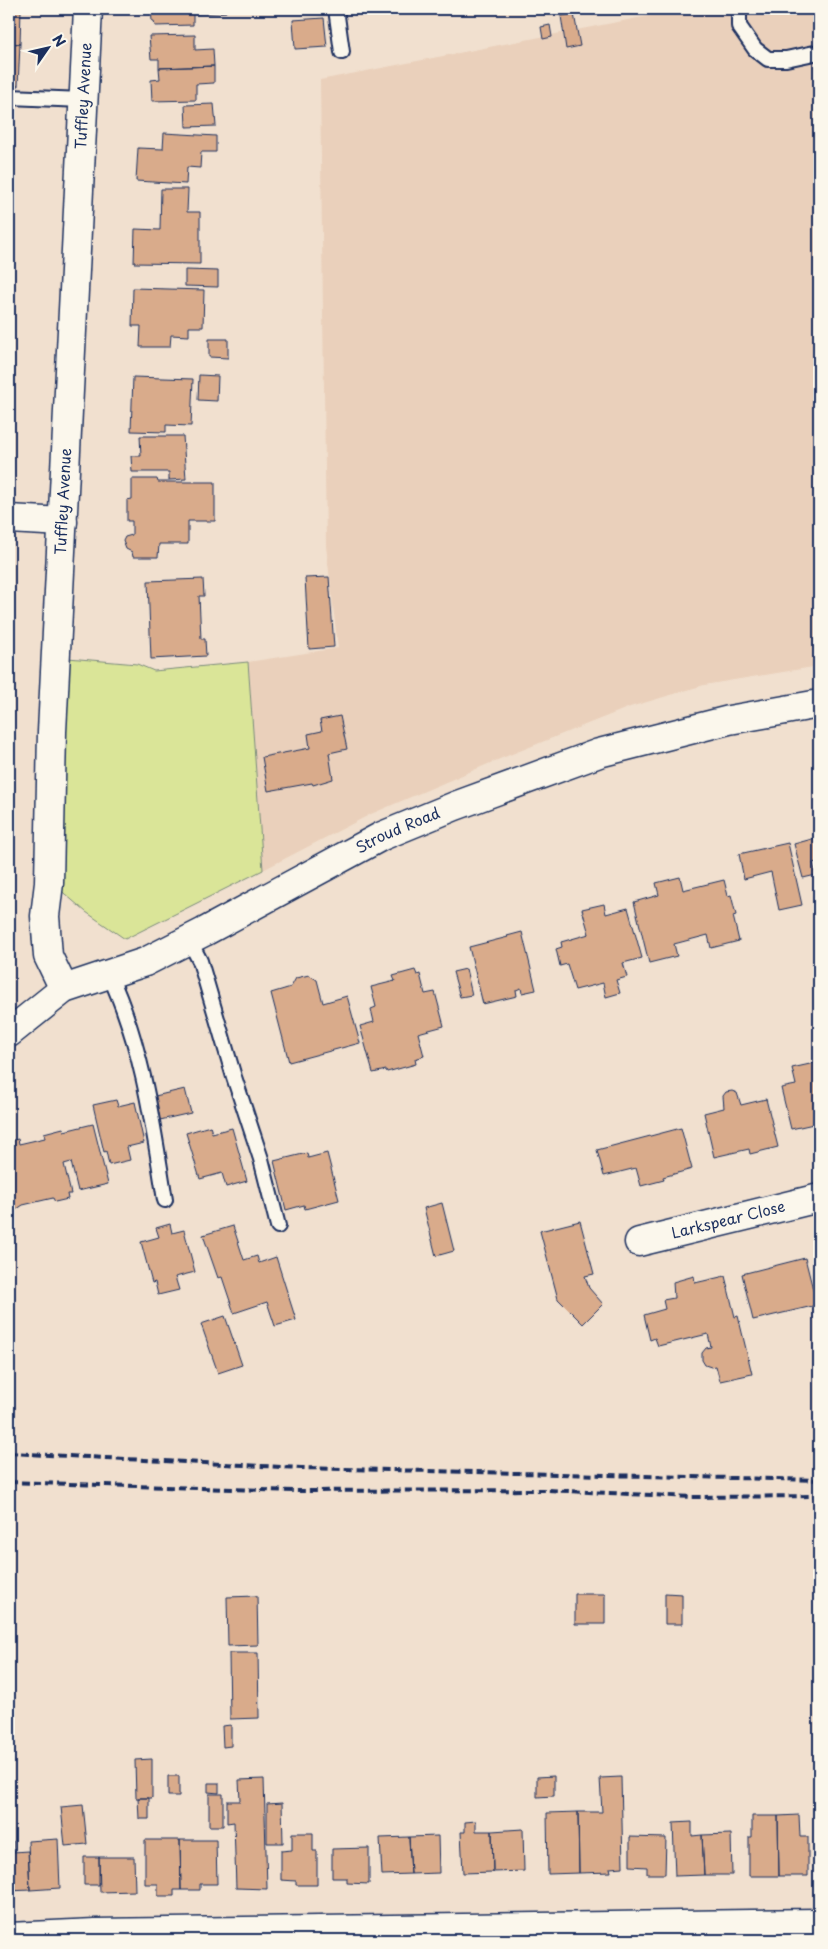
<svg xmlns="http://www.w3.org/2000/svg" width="828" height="1949" viewBox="0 0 828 1949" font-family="'Playpen Sans',sans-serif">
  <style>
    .built { fill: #ead0bb }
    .green { fill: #dae598; stroke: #7a8a7b }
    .building { fill: #d9ab8b; stroke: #1b2f5e }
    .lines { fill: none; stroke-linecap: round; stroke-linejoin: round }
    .lane-casing { stroke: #1b2f5e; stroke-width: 18 }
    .street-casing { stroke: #1b2f5e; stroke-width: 31 }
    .secondary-casing { stroke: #1b2f5e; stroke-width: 31 }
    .lane { stroke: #fbf7ec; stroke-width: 14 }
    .street { stroke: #fbf7ec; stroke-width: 28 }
    .secondary { stroke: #fbf7ec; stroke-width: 28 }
    .rail { stroke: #1b2f5e; stroke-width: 4; stroke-dasharray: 8 4; stroke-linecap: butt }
    .labels { text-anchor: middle; stroke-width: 4; stroke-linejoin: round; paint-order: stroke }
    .street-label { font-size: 15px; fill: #1b2f5e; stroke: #fbf7ec }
  </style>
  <rect width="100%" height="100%" fill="#f1e0cf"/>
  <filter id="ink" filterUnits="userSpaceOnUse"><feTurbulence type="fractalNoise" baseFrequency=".02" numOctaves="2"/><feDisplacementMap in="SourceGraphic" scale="10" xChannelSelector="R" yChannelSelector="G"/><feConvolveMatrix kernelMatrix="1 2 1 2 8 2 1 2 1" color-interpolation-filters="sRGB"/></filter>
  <g filter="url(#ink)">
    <path class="built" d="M684 9H819V666L704 685 630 707 502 758 371 814 263 870 248 662 338 648 326 546 320 80Z"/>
    <path class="green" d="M68 658 137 664 154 671 248 662 263 870 125 939 86 912 58 888Z"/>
    <path class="building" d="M9 9H21L20 44 9 43Z
      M151 9H226V12L193 14V25L155 26 154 21H152Z
      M574 14 580 46 566 49 561 16Z
      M324 18 327 47 295 49 293 20Z
      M550 25 552 37 543 39 541 27Z
      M195 35V50L213 49 214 66 159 68V59H151L149 36Z
      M9 43 20 44 18 86H9Z
      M214 66V83L196 84V100L152 101 151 80 160 79 159 68Z
      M214 104 216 126 186 127 185 105Z
      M164 133 216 136V152H201L200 168 187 167 186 184 136 181 138 148 163 149Z
      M161 189H188L187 212H200V264L134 263 135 229 160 230Z
      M185 270 218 271V287L185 286Z
      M133 288 204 290 203 327H189V336L171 335 170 347H140L141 326H132Z
      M209 339H228V358L209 357Z
      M199 375 218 376 217 401 198 400Z
      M133 377 193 379 191 426 166 425V432L131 431Z
      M140 436H183L186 479 169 480V472H132L131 456H141Z
      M132 479H157L158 482H215V521H188V544H159L158 557H133L132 552 126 549 123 541 125 537 132 535V521H127V500L132 499Z
      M329 577 334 647 309 649 305 578Z
      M203 579 204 596H199L201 639H205L206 656 151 659 148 581Z
      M340 716 347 749 329 753 333 779 313 785 312 783 268 791 262 757 310 748 308 734 322 731 320 720Z
      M819 837V861L813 863 816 875 803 878 794 844Z
      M788 843 802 905 779 910 771 872 744 879 739 854Z
      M680 877 683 890 724 880 728 896 731 895 736 915 733 916 739 941 711 948 708 935 674 944 677 956 649 963 634 902 659 895 656 883Z
      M604 904 606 914 628 908 642 958 623 963 627 977 616 980 620 993 606 997 603 983 575 990 567 964 560 966 556 949 562 947 561 942 589 934 582 909Z
      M522 932 536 990 522 993 521 988 516 990 517 996 483 1004 469 947 508 937 507 936Z
      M466 969 472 995 460 997 453 972Z
      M415 970 417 975 420 974 425 994 435 992 444 1026 418 1033 424 1056 415 1059 416 1064 387 1072 386 1070 373 1073 360 1026 374 1022 371 1009 376 1007 371 987 395 981 393 976Z
      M309 975 317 980 323 1003 347 996 360 1043 289 1062 271 993 291 987 296 978Z
      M819 1062V1115H816L818 1123 791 1129 781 1088 796 1085 792 1068Z
      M185 1089 191 1113 160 1120 155 1096Z
      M732 1091 737 1093 741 1105 766 1099 778 1147 750 1154 749 1149 714 1157 704 1113 724 1108 723 1096 726 1092Z
      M116 1100 118 1106 135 1102 144 1143 127 1147 130 1160 109 1165 106 1151 104 1152 93 1105Z
      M93 1124 108 1184 78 1191 71 1162 64 1164 71 1194H67L68 1199 55 1202 53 1198 23 1205 17 1209 9 1208V1141L18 1139 19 1144 45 1138 44 1133 63 1128 64 1131Z
      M210 1126 212 1133 232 1128 247 1181 226 1187 222 1173 200 1179 186 1133Z
      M681 1128 692 1169 663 1177 664 1180 641 1186 636 1168 604 1176 597 1150Z
      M307 1153 308 1158 327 1153 339 1200 305 1209 304 1205 286 1210 274 1161Z
      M442 1203 454 1251 436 1256 424 1208Z
      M580 1221 594 1274 585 1276 589 1288 603 1304 583 1324 558 1299 540 1231Z
      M170 1224 172 1233 184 1230 195 1272 175 1277 179 1290 158 1295 155 1282 152 1283 141 1242 159 1237 156 1228Z
      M233 1226 244 1260 257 1256 259 1263 276 1257 296 1320 275 1326 267 1302 234 1313 222 1277 218 1278 203 1235Z
      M805 1258 817 1305 753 1320 742 1274Z
      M694 1276 695 1283 725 1276 735 1317 738 1316 752 1374 720 1381 716 1366 711 1367 705 1365 702 1360V1353L706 1348 711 1347 708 1334 658 1346 655 1338 650 1340 644 1315 665 1309 663 1300 674 1298 673 1282Z
      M225 1316 242 1365 218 1373 201 1324Z
      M665 1593 682 1594V1624H665Z
      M575 1594H605V1624H575Z
      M257 1596 258 1645 228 1646 227 1597Z
      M229 1653H258L259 1718 230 1719Z
      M231 1725V1746L223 1747 222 1726Z
      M152 1759V1798H136L135 1760Z
      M168 1776H179V1796H168Z
      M554 1776V1796L537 1797V1777Z
      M621 1777 623 1867 610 1868 611 1872 579 1873 578 1812H602L600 1778Z
      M264 1779 267 1889 236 1888 234 1822 227 1823V1801H240L239 1780Z
      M208 1783H219V1793L208 1792Z
      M209 1794H223V1826H209Z
      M138 1798H149V1819H139Z
      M282 1803 283 1843H267V1804Z
      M83 1805 87 1844 65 1846 61 1807Z
      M815 1808H819V1865H814Z
      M578 1812 579 1873 548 1874 547 1813Z
      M799 1815 800 1837H808V1876H779L778 1816Z
      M752 1816H778L779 1876H749V1837H752Z
      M476 1821V1831H492L493 1872 463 1873 461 1832H465V1822Z
      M692 1822V1836L702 1835 704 1875 675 1876 673 1823Z
      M523 1829 524 1871 493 1872 492 1831Z
      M292 1833H313V1851H317V1885H296V1881L281 1880V1851L292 1850Z
      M731 1834 732 1875H704L702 1835Z
      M438 1836 439 1873 411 1874 409 1837Z
      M409 1837 411 1874 382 1875 380 1838Z
      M630 1837 666 1838 665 1874H647V1867L630 1866Z
      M58 1839 60 1888 30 1890 28 1841Z
      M145 1840H180L181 1890H174V1896H158V1884H145Z
      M180 1840H216L217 1884H200V1890H181Z
      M13 1841V1852L28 1851 30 1890 9 1891V1842Z
      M369 1848V1884L347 1883V1878H332V1849Z
      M84 1857H99V1885H84Z
      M99 1857H134L135 1891 100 1892Z"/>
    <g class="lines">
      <g class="lane-casing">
        <path id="lane" d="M336 9 342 52
          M739 9V26L755 49 768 59H786L819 52
          M9 97 83 100
          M189 940 200 961 234 1077 261 1159 278 1226
          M109 974C142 1044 153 1124 165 1200"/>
      </g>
      <g class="street-casing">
        <g id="street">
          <path d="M9 519 63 522"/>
          <path id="s1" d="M64 989 48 956 45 916 49 883 52 732 88 9"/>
          <path id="s2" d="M639 1242 819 1198"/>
          <path d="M9 1937 95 1933 819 1923"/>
        </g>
      </g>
      <g class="secondary-casing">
        <g id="secondary">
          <path id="s3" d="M9 1033 64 989 145 962 204 932 382 836 455 806 599 753 729 720 819 704"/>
        </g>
      </g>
      <use href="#lane" class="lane"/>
      <use href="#street" class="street"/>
      <use href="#secondary" class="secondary"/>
      <path class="rail" d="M9 1453 301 1468 819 1480
        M9 1482 293 1491 547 1490 692 1497 819 1496"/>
    </g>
  </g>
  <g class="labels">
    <g class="street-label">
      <text dy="5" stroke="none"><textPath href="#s1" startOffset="898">Tuffley Avenue</textPath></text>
      <text dy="5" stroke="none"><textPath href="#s1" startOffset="492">Tuffley Avenue</textPath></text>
      <text dy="5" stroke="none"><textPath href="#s3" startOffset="441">Stroud Road</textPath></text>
      <text dy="5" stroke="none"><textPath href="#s2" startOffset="92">Larkspear Close</textPath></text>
    </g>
  </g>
  <rect width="828" height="1949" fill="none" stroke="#fbf7ec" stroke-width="30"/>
  <rect x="15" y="15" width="798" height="1919" fill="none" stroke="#1b2f5e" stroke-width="2" filter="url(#ink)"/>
  <g transform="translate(48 48) rotate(56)" stroke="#fbf7ec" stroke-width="4" paint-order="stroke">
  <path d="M0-4L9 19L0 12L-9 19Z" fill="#1b2f5e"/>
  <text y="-8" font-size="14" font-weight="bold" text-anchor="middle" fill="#1b2f5e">N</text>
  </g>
</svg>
